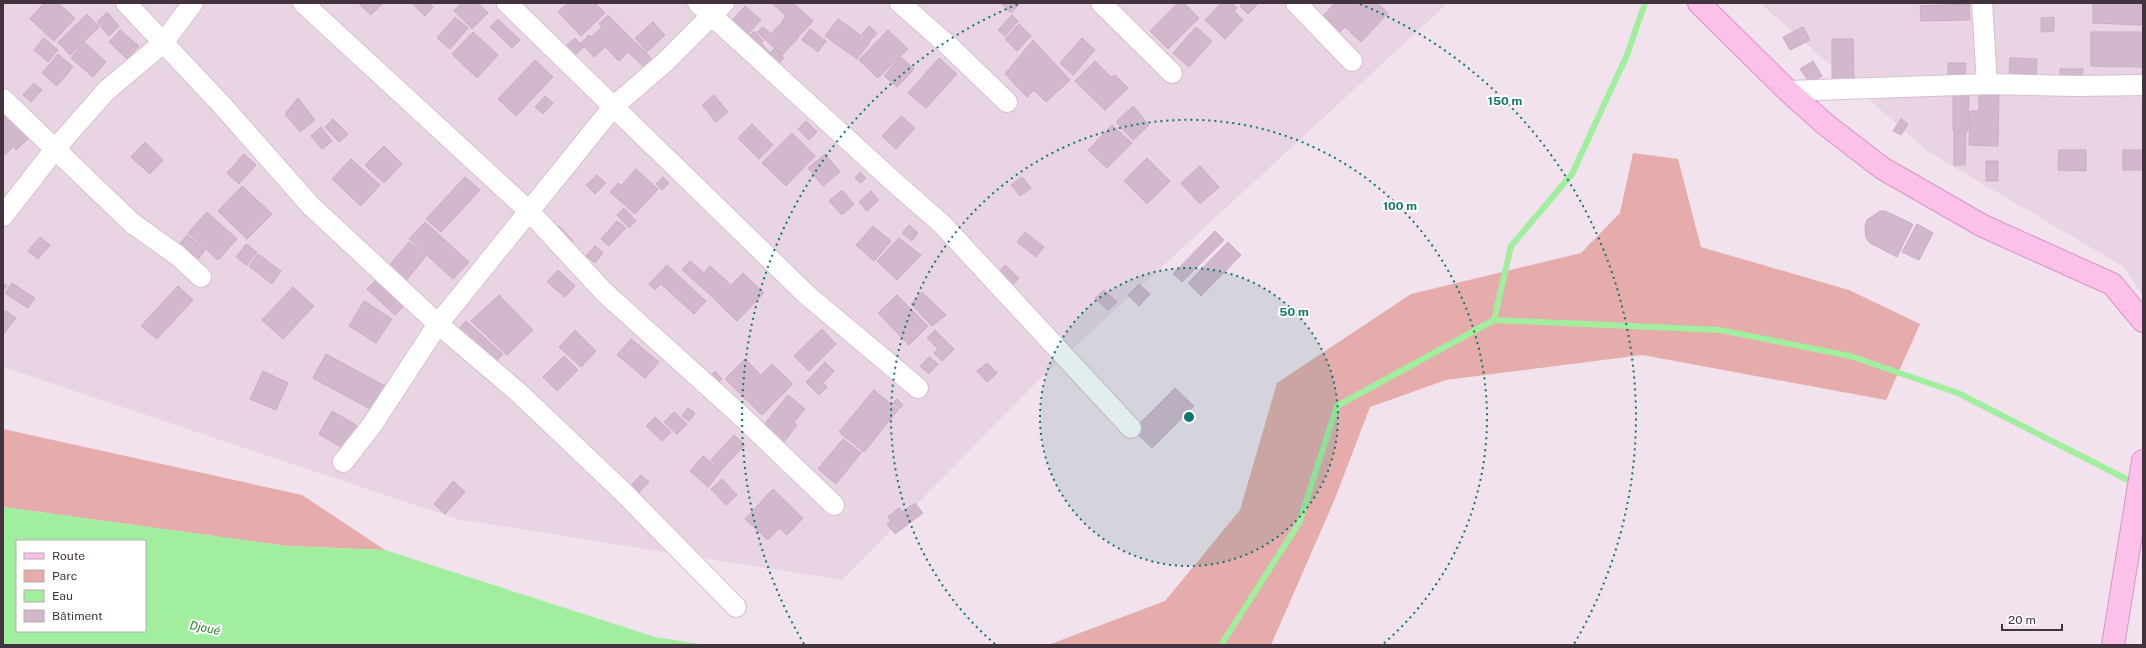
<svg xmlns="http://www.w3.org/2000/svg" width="2146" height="648" viewBox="0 0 2146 648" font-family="'Public Sans',sans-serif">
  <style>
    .residential { fill: #e9d4e3 }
    .green { fill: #e5acab }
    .water { fill: #a0ee9e; fill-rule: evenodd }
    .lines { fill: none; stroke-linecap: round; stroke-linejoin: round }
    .stream { stroke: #a0ee9e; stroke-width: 6 }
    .building { fill: #d2b8cd; stroke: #ccabc6 }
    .street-casing { stroke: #d7bfd1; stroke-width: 22 }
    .secondary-casing { stroke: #d696c3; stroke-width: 24 }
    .street { stroke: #fff; stroke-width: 20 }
    .secondary { stroke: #fdc0e9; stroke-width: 22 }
    .ring { fill: none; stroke: #0f766e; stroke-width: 2; stroke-dasharray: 2 4 }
    .labels { text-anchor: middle; stroke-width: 4; stroke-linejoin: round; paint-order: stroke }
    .water-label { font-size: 12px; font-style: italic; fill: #288428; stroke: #fff }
    .centre { fill: #0f766e; stroke: #fff; stroke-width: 2 }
    .ring-label { font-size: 12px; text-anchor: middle; font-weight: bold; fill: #0f766e; stroke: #fff; stroke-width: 4; stroke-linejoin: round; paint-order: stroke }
  </style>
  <rect width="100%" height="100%" fill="#f1e2ed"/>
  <path class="residential" d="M3 3H1448L1038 381 842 580 457 519 3 367Z
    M1760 3H2143V296L2124 267 1927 151Z"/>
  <path class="green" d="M1633 153 1678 159 1701 247 1849 290 1920 324 1886 400 1642 355 1446 380 1370 407 1334 501 1271 645H1048L1165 601 1240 510 1277 383 1411 294 1581 253 1620 213Z
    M3 429 302 495 385 550 287 546 3 507Z"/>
  <path class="water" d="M3 507 287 546 385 550 655 637 706 645H3ZM17 541H145V631H17Z"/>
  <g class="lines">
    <path class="stream" d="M1494 320 1511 246 1572 174 1627 55 1645 3
      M1221 645 1299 523 1337 406 1494 320 1720 330 1850 356 1958 393 2136 484"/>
  </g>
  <path class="building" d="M44 3H58L75 18 54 41 30 19Z
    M358 3H383L371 15Z
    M412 3H429L433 7 425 16Z
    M461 3H478L488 13 472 29 454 11Z
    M568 3H595L605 13 581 36 558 12Z
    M772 3H793L813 21 799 36 782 21 786 16Z
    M1001 3H1017L1019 5 1011 13Z
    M1178 3H1184L1199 18 1168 49 1150 31Z
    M1221 3H1231L1237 8 1234 11 1243 20 1225 39 1205 20Z
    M1243 3H1259L1248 14 1240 6Z
    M1335 3H1377L1388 13 1361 42 1345 27 1340 32 1323 16Z
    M2093 3H2143V25L2093 23Z
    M1969 4 1970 20 1921 21 1920 6Z
    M745 6 761 20 744 38 728 25Z
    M107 12 119 26 109 36 97 22Z
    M87 14 99 27 70 55 58 42Z
    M608 15 653 60 645 68 628 52 619 61 605 47 594 57 581 43 589 35 591 37 602 27 599 24Z
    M1012 15 1018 21 1005 36 998 30Z
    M455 17 468 28 450 49 437 38Z
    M2054 17V31L2041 32V18Z
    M498 19 520 40 512 48 490 27Z
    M838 19 870 42 857 59 825 36Z
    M653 22 665 35 647 52 635 38Z
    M782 22 799 37 782 55 757 32 763 27 771 34Z
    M1019 24 1031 36 1017 51 1005 39Z
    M869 26 877 33 870 41 862 34Z
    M1196 27 1212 41 1189 67 1173 53Z
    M1803 27 1810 40 1790 50 1783 37Z
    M810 29 826 41 818 52 802 40Z
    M120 30 139 46 127 59 109 42Z
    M888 30 908 49 878 78 859 60Z
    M754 31 763 41 761 43 770 53 775 48 784 58 773 68 746 39Z
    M473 32 498 55 477 78 452 54Z
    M2091 32H2143V67L2091 66Z
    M44 38 58 50 48 62 34 50Z
    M575 38 584 47 569 60 561 50Z
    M1082 38 1095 50 1073 75 1060 63Z
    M1832 39H1853L1854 81H1832Z
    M1033 40 1070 80 1046 102 1034 90 1027 97 1005 74Z
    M84 42 106 62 93 77 71 58Z
    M58 54 73 67 57 86 42 73Z
    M901 57 914 69 897 87 884 76Z
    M939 58 957 74 926 108 908 93Z
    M2010 58 2037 59 2036 74 2009 73Z
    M535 60 553 77 516 116 498 99Z
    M1095 61 1111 77 1115 75 1128 88 1105 110 1075 81Z
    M1813 61 1822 76 1810 83 1800 69Z
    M1948 63H1966L1965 74H1948Z
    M2060 69H2083L2082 78H2060Z
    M34 83 42 90 31 102 23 95Z
    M1979 91H1999L1998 146 1969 145 1970 111H1979Z
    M1953 94H1969L1968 131H1953Z
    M714 95 728 112 716 122 702 105Z
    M545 96 553 103 543 114 535 107Z
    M298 98 315 120 300 132 285 114Z
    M1133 106 1149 125 1133 140 1116 122Z
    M3 113 28 139 16 150 14 146 5 155 3 152Z
    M901 116 915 128 896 149 882 136Z
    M333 119 348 134 339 142 325 127Z
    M1901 119 1908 124 1901 135 1893 131Z
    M806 121 817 132 809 140 798 129Z
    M752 124 773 145 759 159 738 138Z
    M1112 125 1132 143 1107 168 1088 150Z
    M321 127 332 141 322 149 311 136Z
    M1954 132H1966L1965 165H1954Z
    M792 133 815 156 786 186 762 163Z
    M145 142 163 160 150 174 131 157Z
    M384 146 402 164 384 183 365 165Z
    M2059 150H2086V171L2058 170Z
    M2123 150H2143V170H2123Z
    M244 154 256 165 239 184 227 173Z
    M825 154 840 172 823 186 808 168Z
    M1147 158 1170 181 1147 204 1124 181Z
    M351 159 380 185 361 206 332 179Z
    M1986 161H1998V181H1986Z
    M1200 166 1219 187 1200 204 1181 183Z
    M636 169 658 189 635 214 610 192 618 183 621 186Z
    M860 172 866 178 861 183 855 178Z
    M597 175 606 183 595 194 586 185Z
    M465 177 480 190 441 232 426 219Z
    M663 177 669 183 662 190 656 184Z
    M1022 177 1031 188 1020 196 1011 185Z
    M242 186 272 214 247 239 218 211Z
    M842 190 854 204 842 215 829 201Z
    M871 191 879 200 867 211 859 202Z
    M624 208 636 221 629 228 617 215Z
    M1880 211H1885L1913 224 1897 257 1870 243 1866 238 1865 226 1867 220Z
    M207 212 237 239 218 260 188 233Z
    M617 221 626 228 609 246 601 239Z
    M425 222 469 262 453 279 409 239Z
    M1917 224 1933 233 1919 260 1902 252Z
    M909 225 918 233 912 241 902 233Z
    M559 226 573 241 565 249 551 234Z
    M873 226 891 241 874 261 856 245Z
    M1215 231 1224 240 1182 282 1173 274Z
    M1025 232 1044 247 1036 257 1017 242Z
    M187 235 205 250 193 266 174 251Z
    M40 237 50 245 38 259 28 251Z
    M899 238 921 255 897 280 877 261Z
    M409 242 426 256 405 282 387 268Z
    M1228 242 1241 255 1201 296 1188 283Z
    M246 244 257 252 247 265 236 257Z
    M595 246 603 253 595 263 586 256Z
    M258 254 281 271 272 284 249 266Z
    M690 261 704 273 710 266 730 284 716 300 682 270Z
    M667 265 706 301 694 314 661 284 655 290 649 284Z
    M1005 265 1019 278 1010 288 996 275Z
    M558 270 575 286 565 297 547 282Z
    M743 273 764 293 737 321 716 301Z
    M378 278 405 305 395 315 367 289Z
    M3 283 7 286 3 291Z
    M12 283 35 298 28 308 5 293Z
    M1139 284 1150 294 1139 306 1128 295Z
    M178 286 193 300 157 339 141 326Z
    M293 287 314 306 283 339 262 320Z
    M1104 290 1117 302 1108 310 1095 298Z
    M922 292 946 315 932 326 911 304Z
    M499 295 533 330 507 355 471 321Z
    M897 295 928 326 909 345 878 313Z
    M364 301 392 319 376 343 349 326Z
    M6 311 16 318 3 335V315Z
    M466 321 503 354 491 367 455 333Z
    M822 329 836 344 809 371 794 356Z
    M575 330 596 351 581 367 559 347Z
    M935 330 954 349 942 361 934 353 938 349 927 338Z
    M631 339 659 362 645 378 617 355Z
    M326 354 385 386 372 410 313 378Z
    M564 356 578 370 557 391 543 377Z
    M929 357 938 364 929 374 920 366Z
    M745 359 761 375 772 364 793 384 762 415 725 379Z
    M825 362 834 371 823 383 827 387 819 395 806 382Z
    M987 363 997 373 987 382 977 371Z
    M263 371 288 383 276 410 250 399Z
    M715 371 722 379 714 387 707 379Z
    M1175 388 1194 406 1152 448 1133 430Z
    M874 390 898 410 864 452 839 432Z
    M788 395 805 409 794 422 797 425 784 442 763 426Z
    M897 399 903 405 899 409 893 403Z
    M688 408 695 413 689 421 682 416Z
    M332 411 361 428 347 451 319 434Z
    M674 412 687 424 677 434 664 422Z
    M655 417 671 432 662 441 646 426Z
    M734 435 745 445 721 470 711 460Z
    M843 439 861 453 836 484 818 469Z
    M703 456 721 471 708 487 690 471Z
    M641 475 649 482 635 497 627 489Z
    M722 479 737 495 726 505 711 489Z
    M453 481 465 492 445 514 434 504Z
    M773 489 803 518 787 535 779 528 768 540 745 519Z
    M915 503 923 513 895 534 887 524 891 521 888 517 899 508 902 512Z"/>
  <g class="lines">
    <g class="street-casing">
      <path id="street" d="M126 3 221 104 311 206 438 324 518 392 622 491 736 607
        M303 3 530 212 604 292 739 414 834 505
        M507 3 807 295 918 388
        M698 3 894 182 942 224 1131 428
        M900 3 950 47 1007 102
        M1101 3 1172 73
        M1296 3 1352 61
        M1982 3 1987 84
        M1788 91 1987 84 2077 86 2143 85
        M3 99 132 223 177 255 201 277
        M3 216 55 149 106 91 163 43 193 3
        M343 462 372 425 438 324 613 107 664 63 724 3"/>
    </g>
    <g class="secondary-casing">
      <path id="secondary" d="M1699 3 1788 91 1825 124 1882 168 1983 226 2112 284 2143 321
        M2113 645 2143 461"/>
    </g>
    <use href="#street" class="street"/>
    <use href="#secondary" class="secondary"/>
  </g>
  <circle cx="1189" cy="417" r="149" fill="#0f766e" fill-opacity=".12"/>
  <g class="ring">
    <circle cx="1189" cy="417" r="149"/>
    <path d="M995 644A298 298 0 1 1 1383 644"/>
    <path d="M804 644A447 447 0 0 1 1018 4M1360 4A447 447 0 0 1 1574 644"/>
  </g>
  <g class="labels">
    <g class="water-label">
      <text transform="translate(205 628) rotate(11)" y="4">Djoué</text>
    </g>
  </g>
  <circle cx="1189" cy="417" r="6" class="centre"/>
  <g class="ring-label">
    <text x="1505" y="105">150 m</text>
    <text x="1400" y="210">100 m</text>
    <text x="1294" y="316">50 m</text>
  </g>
  <rect width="2146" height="648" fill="none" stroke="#42333f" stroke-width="8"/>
  <rect x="16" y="540" width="130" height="92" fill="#ffffff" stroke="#b3adb2"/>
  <rect x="24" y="553" width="20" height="6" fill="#fdc0e9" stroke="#b3adb2"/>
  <text x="52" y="560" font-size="12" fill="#42333f">Route</text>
  <rect x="24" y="570" width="20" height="12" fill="#e5acab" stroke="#b3adb2"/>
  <text x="52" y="580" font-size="12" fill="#42333f">Parc</text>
  <rect x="24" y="590" width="20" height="12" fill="#a0ee9e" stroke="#b3adb2"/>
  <text x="52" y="600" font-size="12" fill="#42333f">Eau</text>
  <rect x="24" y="610" width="20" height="12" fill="#d2b8cd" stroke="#b3adb2"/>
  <text x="52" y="620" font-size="12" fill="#42333f">Bâtiment</text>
  <path d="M2002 624v6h60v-6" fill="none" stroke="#42333f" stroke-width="2"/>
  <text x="2008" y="624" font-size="12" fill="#42333f" stroke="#ffffff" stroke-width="3" paint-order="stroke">20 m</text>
</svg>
